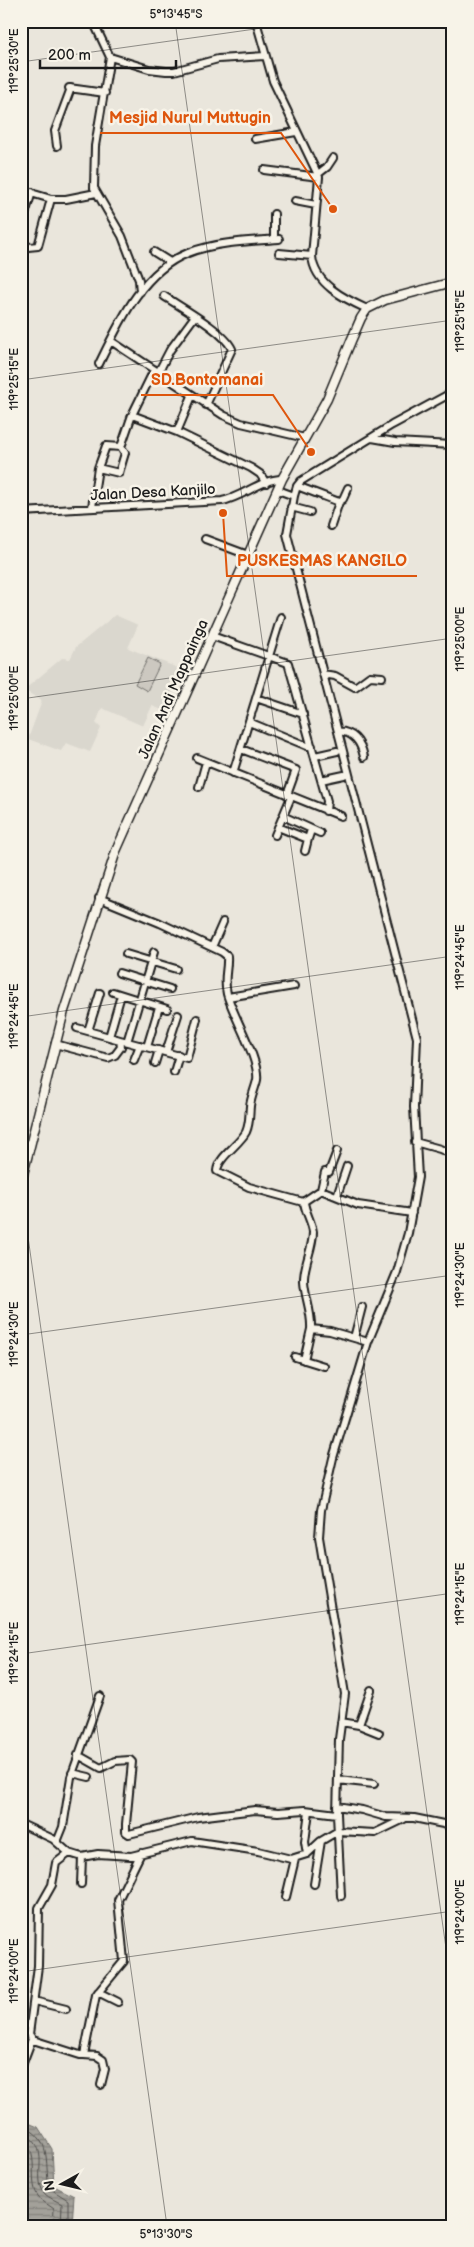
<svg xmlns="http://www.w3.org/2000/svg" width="474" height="2247" viewBox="0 0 474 2247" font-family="'Balsamiq Sans',sans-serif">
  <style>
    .built { fill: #dad7ce }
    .garden { fill: #ccc8c0; stroke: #74726e }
    .water { fill: url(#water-rules); stroke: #6d6c68 }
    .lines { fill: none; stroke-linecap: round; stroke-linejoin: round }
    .shore { stroke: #52514e; stroke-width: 1 }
    .minor-casing { stroke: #1c1c1c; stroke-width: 10 }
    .major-casing { stroke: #1c1c1c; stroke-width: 11 }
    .minor { stroke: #f7f3e8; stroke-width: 6 }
    .major { stroke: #f7f3e8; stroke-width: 8 }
    .ticks { fill: none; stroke: #1c1c1c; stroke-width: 1; stroke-opacity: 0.45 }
    .labels { text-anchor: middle; stroke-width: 5; stroke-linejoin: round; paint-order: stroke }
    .street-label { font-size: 15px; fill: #1c1c1c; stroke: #f7f3e8 }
    .leader { fill: none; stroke: #de560d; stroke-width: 2 }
    .callout-dot { fill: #de560d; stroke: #f7f3e8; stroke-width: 2 }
    .callout-label { font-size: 16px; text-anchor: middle; font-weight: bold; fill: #de560d; stroke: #f7f3e8; stroke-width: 5; stroke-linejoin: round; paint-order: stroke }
    .neatline { fill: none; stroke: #1c1c1c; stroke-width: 2 }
    .ticks-label { font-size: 12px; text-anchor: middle; fill: #1c1c1c }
  </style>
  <defs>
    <pattern id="water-rules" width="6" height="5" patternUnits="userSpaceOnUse" patternTransform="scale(1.25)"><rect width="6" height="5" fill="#a3a19a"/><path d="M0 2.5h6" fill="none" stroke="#84827d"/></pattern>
  </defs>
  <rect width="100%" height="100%" fill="#eae6dc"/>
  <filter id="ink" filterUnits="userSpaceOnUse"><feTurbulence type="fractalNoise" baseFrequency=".02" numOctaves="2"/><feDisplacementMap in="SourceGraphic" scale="10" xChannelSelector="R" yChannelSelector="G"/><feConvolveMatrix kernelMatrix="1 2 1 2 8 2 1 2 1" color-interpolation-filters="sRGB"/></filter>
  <g filter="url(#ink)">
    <path class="built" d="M115 615 138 625 128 648 178 668 171 698 180 700 173 714 152 706 143 726 102 708 96 723 101 728 90 752 66 743 61 751 28 739 42 701 24 690 62 658 70 659 76 647Z"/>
    <path class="garden" d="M148 658 160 664 147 691 135 684Z"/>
    <path class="water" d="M21 2120 38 2127 52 2149 54 2186 74 2196 72 2224 80 2226H21Z"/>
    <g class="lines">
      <path class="shore" d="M21 2125C53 2139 44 2159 49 2188L68 2200V2226
        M21 2132C55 2147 30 2176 45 2194 49 2198 57 2201 62 2204L61 2226
        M21 2140C42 2151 27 2180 38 2196 42 2202 49 2205 54 2209L53 2226"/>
      <g class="minor-casing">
        <path id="minor" d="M93 21 110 57 95 146 94 188 122 236 139 280 140 292
          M256 21 273 81 319 177 312 256C314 284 345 299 367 309
          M110 57 149 69 166 71H174L218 59 265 56
          M69 88 105 93
          M255 139 296 132
          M57 146 55 131 71 88
          M264 170 319 177
          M318 174 327 167 333 158
          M21 190 51 199H66L96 193
          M295 201 316 205
          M21 227 32 192
          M274 239V214
          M21 243 28 247 38 246 51 199
          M154 252 170 262
          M279 253 312 256
          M164 296C182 308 224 331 232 349L206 405
          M111 341 223 415 241 423 305 438
          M99 364C119 323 142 271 188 253 216 242 250 241 279 239
          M154 370 132 415 177 432 251 468 260 474 266 483
          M158 373 170 350 195 316
          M177 432 192 396
          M372 438 395 442 453 445
          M121 447 132 415
          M297 486 339 502 331 526
          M278 490 294 496 287 534 417 1038 414 1107 418 1177 408 1233 397 1272 368 1342 333 1458 321 1510 319 1537 345 1694 339 1739 337 1814 341 1896
          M294 496 297 486 301 481 392 425 453 392
          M339 502 343 499 348 488
          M92 507 98 468 106 446 121 447 125 453 119 473 98 468
          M291 507 310 512
          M21 512 222 501C243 497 261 479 282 479
          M205 539 248 555
          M212 636 288 663 327 801 326 811
          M323 674 335 676 355 687 370 676 382 677
          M256 698 303 714
          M249 722 307 746H312
          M338 731C354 732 361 742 364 757
          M241 749 296 770 287 795
          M315 756 337 751
          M197 758 341 816
          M233 773 281 617
          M321 780 344 775
          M199 787 206 762
          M283 816 320 833
          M278 827 308 839 311 830
          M275 835 291 797
          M305 851 308 839
          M99 898 160 923 222 952 227 956C228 971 223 977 227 994 233 1016 260 1060 257 1080 255 1089 251 1097 250 1106 249 1116 250 1123 246 1132 239 1145 218 1157 217 1171L249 1187 303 1202 321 1190 358 1205 412 1213
          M212 947 223 922
          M126 954 176 969
          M119 973 170 989
          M113 992 167 1009
          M228 997 294 986
          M88 1031 100 993
          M109 1037 121 995
          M120 1040 187 1058 197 1019
          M127 1042 154 952
          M55 1044 108 1058 115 1055 121 1047 120 1040 77 1028
          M147 1047 159 1007
          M166 1052 178 1015
          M134 1060 140 1045
          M155 1063 159 1050
          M174 1072 179 1055
          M415 1142 440 1149 453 1155
          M321 1190 325 1172H329L337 1151
          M337 1196 347 1166
          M304 1202C305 1212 312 1222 313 1232 313 1249 303 1265 304 1282 305 1298 312 1312 311 1329
          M354 1338 362 1307
          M295 1357 324 1366
          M304 1360 311 1329 330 1331 368 1342
          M341 1722 359 1725 379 1733
          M359 1725 371 1690
          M78 1755 101 1768 115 1761 130 1760 132 1762 126 1824V1832L129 1834 198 1817 255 1810 278 1812 305 1810 337 1814
          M72 1773 89 1777
          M338 1780 374 1784
          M337 1806 362 1810 386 1817 414 1818 453 1826
          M21 1824 53 1839 69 1853 82 1857 98 1854 131 1856 192 1841 258 1851 291 1859 307 1854 321 1841 338 1831 375 1833 404 1819
          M57 1842 63 1827 71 1777 100 1696
          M69 1853 56 1863 52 1885 39 1908 38 1966 29 2034 33 2040 80 2055H84L96 1995 124 1961 118 1900 141 1853
          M307 1854 305 1842 309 1811
          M81 1884 82 1857
          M314 1884 321 1841
          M286 1897 295 1859
          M98 1992 118 2002
          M34 2001 66 2009
          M84 2055 97 2056 103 2060 105 2069 101 2085
          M21 2068 32 2039"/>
      </g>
      <g class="major-casing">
        <path id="major" d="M21 1182 64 1011 116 851 282 479 327 399 351 341 361 318 367 309 385 300 453 282"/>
      </g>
      <use href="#minor" class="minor"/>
      <use href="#major" class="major"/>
    </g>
  </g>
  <path class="ticks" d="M175 21 453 1998M21 62 312 21M21 380 453 320M21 699 453 638M21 1017 453 956M21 1187 167 2226M21 1335 453 1275M21 1654 453 1593M21 1972 453 1911"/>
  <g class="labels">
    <g class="street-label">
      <text transform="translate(153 492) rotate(-3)" y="5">Jalan Desa Kanjilo</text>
      <text transform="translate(173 689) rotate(-66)" y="5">Jalan Andi Mappainga</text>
    </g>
  </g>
  <path class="leader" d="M333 209L281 133H100M311 452L273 395H141M223 513L227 576H417"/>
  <g class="callout-dot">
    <circle cx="333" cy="209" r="5"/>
    <circle cx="311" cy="452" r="5"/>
    <circle cx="223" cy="513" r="5"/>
  </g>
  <g class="callout-label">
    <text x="190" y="123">Mesjid Nurul Muttugin</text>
    <text x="207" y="385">SD.Bontomanai</text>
    <text x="322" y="566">PUSKESMAS KANGILO</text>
  </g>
  <rect width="474" height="2247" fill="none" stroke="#f7f3e8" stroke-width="55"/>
  <g transform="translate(62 2184) rotate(262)" stroke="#f7f3e8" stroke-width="4" paint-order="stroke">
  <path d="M0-4L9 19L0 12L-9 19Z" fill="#1c1c1c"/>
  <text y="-8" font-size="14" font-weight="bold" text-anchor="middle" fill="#1c1c1c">N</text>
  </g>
  <path d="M40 60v8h136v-8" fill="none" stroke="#1c1c1c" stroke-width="2.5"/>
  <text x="48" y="60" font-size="15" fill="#1c1c1c" stroke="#f7f3e8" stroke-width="4" paint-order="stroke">200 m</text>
  <rect x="28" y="28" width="418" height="2192" class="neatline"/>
  <g class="ticks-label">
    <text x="176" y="18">5°13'45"S</text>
    <text transform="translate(14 61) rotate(-90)" y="4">119°25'30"E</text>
    <text transform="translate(460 321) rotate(-90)" y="4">119°25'15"E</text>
    <text transform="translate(14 379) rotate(-90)" y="4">119°25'15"E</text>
    <text transform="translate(460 639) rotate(-90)" y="4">119°25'00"E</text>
    <text transform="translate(14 698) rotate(-90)" y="4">119°25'00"E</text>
    <text transform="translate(460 957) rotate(-90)" y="4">119°24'45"E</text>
    <text transform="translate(14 1016) rotate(-90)" y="4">119°24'45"E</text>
    <text transform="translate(460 1275) rotate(-90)" y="4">119°24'30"E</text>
    <text transform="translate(14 1334) rotate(-90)" y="4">119°24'30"E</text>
    <text transform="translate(460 1594) rotate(-90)" y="4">119°24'15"E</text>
    <text transform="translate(14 1653) rotate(-90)" y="4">119°24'15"E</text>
    <text transform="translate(460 1912) rotate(-90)" y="4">119°24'00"E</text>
    <text transform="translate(14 1971) rotate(-90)" y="4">119°24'00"E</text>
    <text x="166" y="2238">5°13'30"S</text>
  </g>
</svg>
